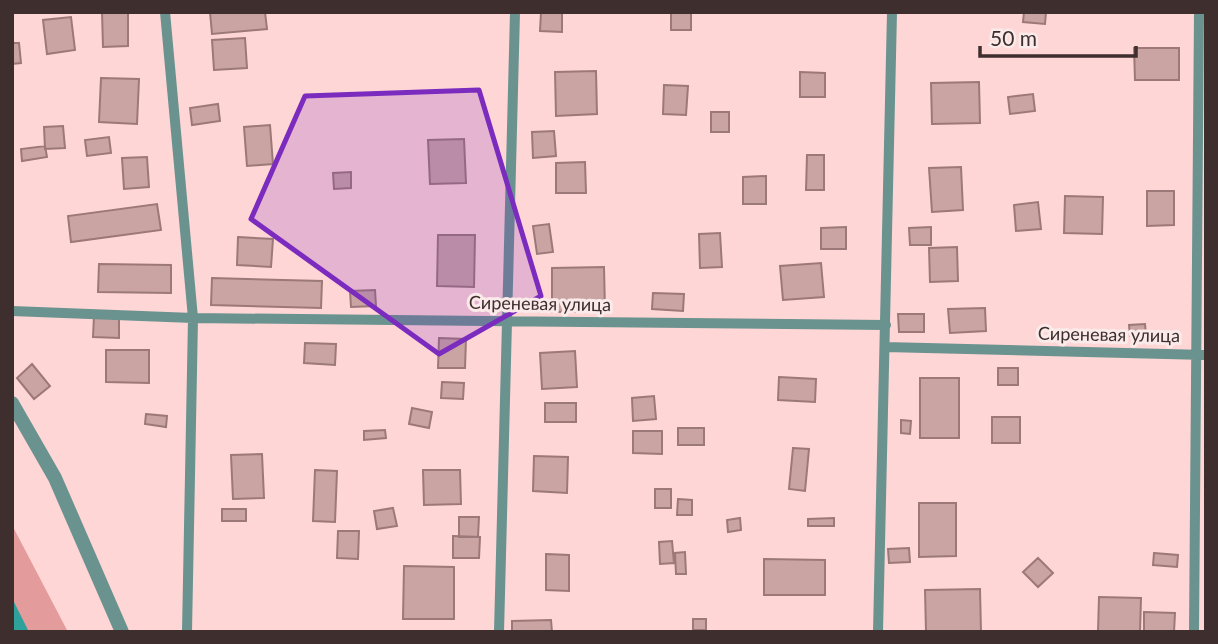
<svg xmlns="http://www.w3.org/2000/svg" width="1218" height="644" viewBox="0 0 1218 644" font-family="Lato,sans-serif">
  <style>
    .green { fill: #e39b9b }
    .water { fill: #2fa19b }
    .building { fill: #caa4a3; stroke: #9c7878; stroke-width: 2 }
    .lines { fill: none; stroke-linecap: round; stroke-linejoin: round }
    .service { stroke: #6a928f; stroke-width: 10 }
    .minor { stroke: #6a928f; stroke-width: 14 }
    .marked { fill: #7b2cbf; fill-opacity: 0.2; stroke: #7b2cbf; stroke-width: 5; stroke-linejoin: round }
    .labels { text-anchor: middle; stroke-width: 6; stroke-linejoin: round; paint-order: stroke }
    .street-label { font-size: 18px; fill: #3e2e2e; stroke: #faeae9 }
  </style>
  <rect width="100%" height="100%" fill="#fed6d5"/>
  <path class="green" d="M12 525 68 632H12Z"/>
  <path class="water" d="M12 598 29 632H12Z"/>
  <path class="building" d="M102 12H128V46L103 47Z
    M210 12H265L267 29 212 34Z
    M541 12H562V32L540 31Z
    M671 12H691V30H671Z
    M1024 12H1046L1045 24 1023 22Z
    M71 17 75 50 47 54 43 20Z
    M245 38 247 68 214 70 212 40Z
    M12 43H19L21 63 12 64Z
    M1134 48H1179V80H1135Z
    M596 71 597 114 556 116 555 72Z
    M800 72 825 73V97H800Z
    M101 78 139 79 137 124 99 122Z
    M979 82 980 123 932 124 931 83Z
    M664 85 688 86 686 115 663 114Z
    M1033 94 1035 111 1010 114 1008 97Z
    M218 104 220 121 192 125 190 108Z
    M711 112H729V132H711Z
    M270 125 273 164 247 166 244 127Z
    M63 126 65 148 45 149 44 127Z
    M554 131 556 156 533 158 532 132Z
    M109 137 111 153 87 156 85 140Z
    M464 139 466 183 430 184 428 140Z
    M45 146 47 157 22 161 21 149Z
    M807 155H824V190H806Z
    M147 157 149 187 124 189 122 158Z
    M585 162 586 193H556V163Z
    M961 167 963 210 932 212 929 168Z
    M351 172V188L334 189 333 173Z
    M766 176V204H743V177Z
    M1147 191H1174V225L1147 226Z
    M1065 196 1103 197 1102 234 1064 233Z
    M1038 202 1041 229 1016 231 1014 205Z
    M157 204 161 230 71 242 68 216Z
    M549 224 553 252 537 254 533 226Z
    M846 227V249H821V228Z
    M931 227V245H910L909 228Z
    M720 233 722 267 700 268 699 234Z
    M438 235H475L474 287 437 286Z
    M238 237 273 239 271 267 237 265Z
    M957 247 958 281 930 282 929 248Z
    M821 263 824 297 783 300 780 266Z
    M99 264 171 265V293L98 292Z
    M604 267 605 311 552 312V268Z
    M212 278 322 281 321 308 211 305Z
    M375 290 376 306 351 307 350 291Z
    M653 293 684 294 683 311 652 309Z
    M985 308 986 331 950 333 948 309Z
    M898 314H924V332H899Z
    M94 316 119 317V338L93 337Z
    M1145 324 1146 335 1130 336 1129 325Z
    M439 338 466 339 465 368H438Z
    M305 343 336 344 335 365 304 363Z
    M106 350H149V383L106 382Z
    M575 351 577 387 542 389 540 353Z
    M32 364 50 386 34 399 17 378Z
    M998 368H1018V385H998Z
    M779 377 816 379 815 402 778 400Z
    M920 378H959V438H920Z
    M442 382 464 383 463 399 441 398Z
    M654 396 656 419 633 421 632 398Z
    M545 403H576V422H545Z
    M412 408 432 412 429 428 409 424Z
    M146 414 167 416 166 427 145 424Z
    M992 417H1020V443H992Z
    M901 420 911 421 910 434 901 433Z
    M678 428H704V445H678Z
    M385 430 386 438 364 440V431Z
    M633 431H662V454L633 453Z
    M793 448 809 449 805 491 789 489Z
    M262 454 264 498 233 499 231 455Z
    M534 456 568 457 567 493 533 491Z
    M315 470 337 471 335 522 313 521Z
    M423 470H460L461 504 424 505Z
    M655 489H671V508H655Z
    M678 499 692 500V515H677Z
    M919 503H956V556L919 557Z
    M393 508 397 526 377 529 374 511Z
    M222 509H246V521H222Z
    M459 517H479L478 537H459Z
    M740 518 741 530 728 532 727 520Z
    M834 518V526H808V519Z
    M338 531H359L358 559 337 558Z
    M453 536 480 537 479 558H453Z
    M672 541 674 563 660 564 659 542Z
    M909 548 910 562 889 563 888 549Z
    M685 552 686 574H676L675 553Z
    M1154 553 1178 555 1177 567 1153 565Z
    M546 554 569 555V591L546 590Z
    M1038 558 1053 573 1038 587 1023 572Z
    M764 559 825 560V595H764Z
    M404 566 454 567V619H403Z
    M980 589 981 632H926L925 590Z
    M1099 597 1141 598 1140 632H1098Z
    M1144 612 1175 613 1174 632H1144Z
    M693 619H706V630H693Z
    M551 620 552 632H512V621Z"/>
  <g class="lines">
    <path class="service" d="M165 12 193 318 187 632
      M12 311 193 318 886 325
      M885 347 1206 355
      M499 632 515 12
      M878 632 892 12
      M1194 632 1199 12"/>
    <path class="minor" d="M12 403 55 478 122 632"/>
  </g>
  <path class="marked" d="M479 90 541 296 439 354 251 219 305 96Z"/>
  <g class="labels">
    <g class="street-label">
      <text transform="translate(540 304) rotate(1)" y="6">Сиреневая улица</text>
      <text transform="translate(1109 335) rotate(1)" y="6">Сиреневая улица</text>
    </g>
  </g>
  <rect width="1218" height="644" fill="none" stroke="#3e2e2e" stroke-width="28"/>
  <path d="M980 46v10h156v-10" fill="none" stroke="#3e2e2e" stroke-width="3.5"/>
  <text x="990" y="46" font-size="21" fill="#3e2e2e" stroke="#faeae9" stroke-width="5" paint-order="stroke">50 m</text>
</svg>
